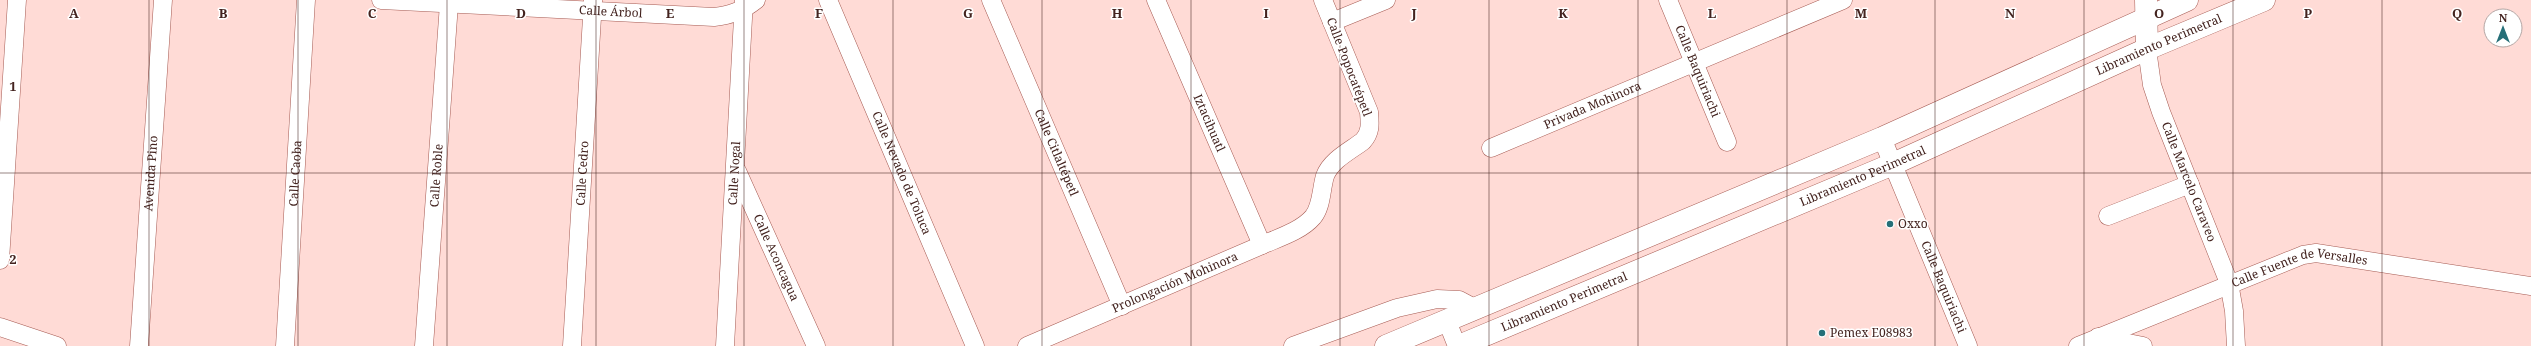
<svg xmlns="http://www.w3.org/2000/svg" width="2531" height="346" viewBox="0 0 2531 346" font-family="'Noto Serif',serif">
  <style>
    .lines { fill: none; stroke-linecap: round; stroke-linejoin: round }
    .minor-casing { stroke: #a65b53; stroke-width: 19 }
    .tertiary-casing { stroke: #a65b53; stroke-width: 23 }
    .primary-casing { stroke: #a65b53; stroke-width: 23 }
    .minor { stroke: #fff; stroke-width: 18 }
    .tertiary { stroke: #fff; stroke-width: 22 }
    .primary { stroke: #fff; stroke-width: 22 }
    .grid { fill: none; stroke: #43231f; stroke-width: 1; stroke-opacity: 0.55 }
    .poi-dot { fill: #266f78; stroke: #fff; stroke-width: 1.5 }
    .labels { text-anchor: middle; stroke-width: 3; stroke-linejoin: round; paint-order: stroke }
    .street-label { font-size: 12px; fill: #43231f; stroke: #fff }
    .poi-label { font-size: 12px; fill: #43231f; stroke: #fff; text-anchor: start }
    .grid-label { font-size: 13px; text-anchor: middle; font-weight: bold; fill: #43231f; stroke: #fff; stroke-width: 3; stroke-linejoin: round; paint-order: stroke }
  </style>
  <rect width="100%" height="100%" fill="#ffdbd6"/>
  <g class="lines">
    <g class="minor-casing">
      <g id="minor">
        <path id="s1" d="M381 0 714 17C731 15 742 11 756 0"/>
        <path id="s2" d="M828 0 975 346"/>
        <path id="s3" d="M991 0 1122 306"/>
        <path id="s4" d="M1156 0 1262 245"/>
        <path id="s5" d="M1668 0 1727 142"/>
        <path d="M1332 22 1386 0"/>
        <path id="s6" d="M2147 49 2152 85 2161 112 2229 283 2234 311 2236 346"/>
        <path id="s7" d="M1882 138 1968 346"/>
        <path id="s8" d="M1491 148 1843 0"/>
        <path id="s9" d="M737 171 816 346"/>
        <path d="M2108 216 2190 184"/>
        <path d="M0 260 17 0"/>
        <path d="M1447 321 1457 346"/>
        <path d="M0 327 57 346"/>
        <path d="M2098 337 2143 346"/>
        <path id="s10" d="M139 346 163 0"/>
        <path id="s11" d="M285 346 306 0"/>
        <path id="s12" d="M424 346 449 4"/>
        <path id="s13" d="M572 346 593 1"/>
        <path id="s14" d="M725 346 744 0"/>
        <path id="s15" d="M1027 346 1262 245C1278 238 1301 231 1313 217 1322 206 1321 189 1325 176 1331 160 1350 151 1363 141 1371 132 1370 124 1369 112L1323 0"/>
        <path d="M1293 346 1397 308 1437 299 1459 300 1476 309"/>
        <path id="s16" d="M2078 346 2303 255 2316 253 2531 286"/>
      </g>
    </g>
    <g class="tertiary-casing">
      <path id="tertiary" d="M2146 0 2147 49"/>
    </g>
    <g class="primary-casing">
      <g id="primary">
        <path d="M1386 346 1882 138 2187 0"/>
        <path id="s17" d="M1459 346 1893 164 2147 49 2264 0"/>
      </g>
    </g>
    <use href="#minor" class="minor"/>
    <use href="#tertiary" class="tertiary"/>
    <use href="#primary" class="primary"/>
  </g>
  <path class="grid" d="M149 0V346M298 0V346M447 0V346M596 0V346M744 0V346M893 0V346M1042 0V346M1191 0V346M1340 0V346M1489 0V346M1638 0V346M1787 0V346M1935 0V346M2084 0V346M2233 0V346M2382 0V346M0 173H2531"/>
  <g class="poi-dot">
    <circle cx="1890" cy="224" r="4"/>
    <circle cx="1822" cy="333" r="4"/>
  </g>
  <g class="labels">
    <g class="street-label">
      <text dy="4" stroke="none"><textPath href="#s1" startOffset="230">Calle Árbol</textPath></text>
      <text dy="4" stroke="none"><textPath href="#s17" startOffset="762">Libramiento Perimetral</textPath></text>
      <text transform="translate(1349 67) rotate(69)" y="4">Calle Popocatépetl</text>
      <text dy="4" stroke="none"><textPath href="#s5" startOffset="77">Calle Baquiriachi</textPath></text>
      <text dy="4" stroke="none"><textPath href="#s8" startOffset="110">Privada Mohinora</textPath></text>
      <text dy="4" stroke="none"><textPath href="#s4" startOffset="134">Iztacihuatl</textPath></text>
      <text dy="4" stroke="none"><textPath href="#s3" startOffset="166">Calle Citlaltépetl</textPath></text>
      <text dy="4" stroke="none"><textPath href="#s10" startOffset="173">Avenida Pino</textPath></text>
      <text dy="4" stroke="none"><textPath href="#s11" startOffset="173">Calle Caoba</textPath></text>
      <text dy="4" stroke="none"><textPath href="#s13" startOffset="173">Calle Cedro</textPath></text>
      <text dy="4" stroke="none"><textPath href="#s14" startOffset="173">Calle Nogal</textPath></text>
      <text dy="4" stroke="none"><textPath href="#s2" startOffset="188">Calle Nevado de Toluca</textPath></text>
      <text dy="4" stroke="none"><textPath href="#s12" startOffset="171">Calle Roble</textPath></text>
      <text dy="4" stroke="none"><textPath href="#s17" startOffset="438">Libramiento Perimetral</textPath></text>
      <text dy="4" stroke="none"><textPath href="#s6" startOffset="140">Calle Marcelo Caraveo</textPath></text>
      <text dy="4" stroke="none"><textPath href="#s9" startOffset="95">Calle Aconcagua</textPath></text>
      <text dy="4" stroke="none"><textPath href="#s16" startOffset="237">Calle Fuente de Versalles</textPath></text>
      <text dy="4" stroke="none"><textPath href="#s15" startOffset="161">Prolongación Mohinora</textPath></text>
      <text dy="4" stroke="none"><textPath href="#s7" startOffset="161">Calle Baquiriachi</textPath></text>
      <text dy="4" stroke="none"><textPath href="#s17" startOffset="114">Libramiento Perimetral</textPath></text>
    </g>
    <g class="poi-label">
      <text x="1898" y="228">Oxxo</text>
      <text x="1830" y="337">Pemex E08983</text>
    </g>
  </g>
  <g class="grid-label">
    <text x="74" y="18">A</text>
    <text x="223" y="18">B</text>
    <text x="372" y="18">C</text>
    <text x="521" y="18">D</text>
    <text x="670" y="18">E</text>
    <text x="819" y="18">F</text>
    <text x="968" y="18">G</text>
    <text x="1117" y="18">H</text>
    <text x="1266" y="18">I</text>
    <text x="1414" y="18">J</text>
    <text x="1563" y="18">K</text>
    <text x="1712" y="18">L</text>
    <text x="1861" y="18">M</text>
    <text x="2010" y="18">N</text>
    <text x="2159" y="18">O</text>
    <text x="2308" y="18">P</text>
    <text x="2457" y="18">Q</text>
    <text x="13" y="91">1</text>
    <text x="13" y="264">2</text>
  </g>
  <g transform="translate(2503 28)"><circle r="19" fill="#ffffff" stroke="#b4a7a5"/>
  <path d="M0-3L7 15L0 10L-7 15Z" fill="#266f78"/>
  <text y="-6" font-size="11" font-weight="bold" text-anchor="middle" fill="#43231f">N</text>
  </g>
</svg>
